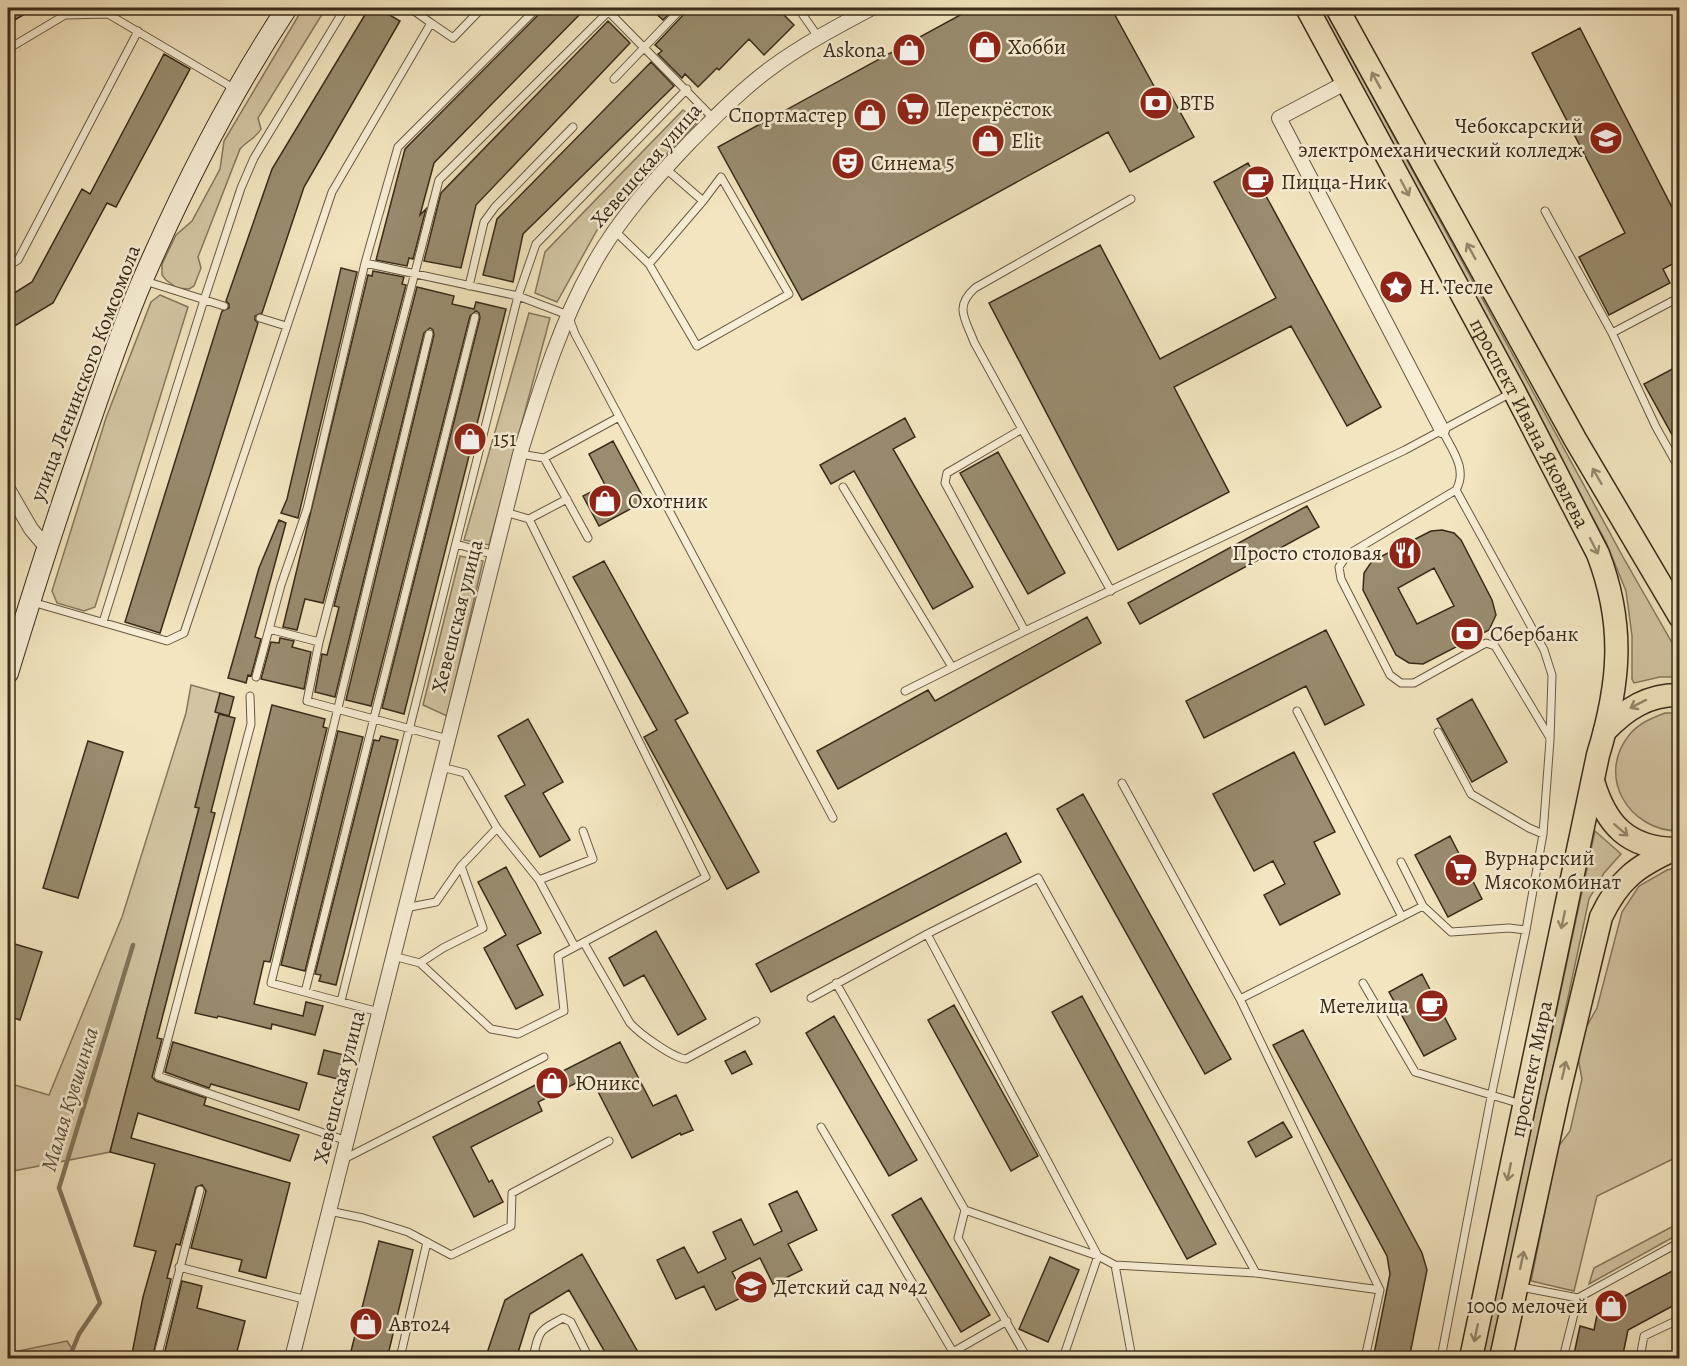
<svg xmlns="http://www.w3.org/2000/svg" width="1687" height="1366" viewBox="0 0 1687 1366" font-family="Alegreya,serif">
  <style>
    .green { fill: #d3c5a3; stroke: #86785e; stroke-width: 1.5 }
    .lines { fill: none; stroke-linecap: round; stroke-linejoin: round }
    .stream { stroke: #82755b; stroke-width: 4.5 }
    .building { fill: #998c6f; stroke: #392b19; stroke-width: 1.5; fill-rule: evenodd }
    .lane-casing { stroke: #675a42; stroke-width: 9 }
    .street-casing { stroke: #675a42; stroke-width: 16 }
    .secondary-casing { stroke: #392b19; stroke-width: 22 }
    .primary-casing { stroke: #392b19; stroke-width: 25 }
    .lane { stroke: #f7eed5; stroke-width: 7 }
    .street { stroke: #f7eed5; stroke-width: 14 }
    .secondary { stroke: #f7eed5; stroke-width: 20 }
    .primary { stroke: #f2e5bf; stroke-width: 22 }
    .oneway { stroke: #96886c }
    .labels { text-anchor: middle; stroke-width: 5; stroke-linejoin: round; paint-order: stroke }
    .poi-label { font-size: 21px; fill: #392b19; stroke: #f7eed5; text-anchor: start }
    .street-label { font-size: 21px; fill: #392b19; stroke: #f7eed5 }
    .water-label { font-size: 22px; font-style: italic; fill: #5e503a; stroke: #f7eed5 }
  </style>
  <rect width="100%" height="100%" fill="#f2e5bf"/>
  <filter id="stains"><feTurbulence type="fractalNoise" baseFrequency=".00333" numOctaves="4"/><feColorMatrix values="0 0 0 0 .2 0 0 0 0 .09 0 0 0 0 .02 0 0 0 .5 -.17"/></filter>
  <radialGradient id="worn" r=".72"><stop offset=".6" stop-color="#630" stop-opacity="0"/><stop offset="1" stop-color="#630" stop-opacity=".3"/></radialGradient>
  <path class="green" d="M303 8H326L258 118 261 129C256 138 247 141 240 149L198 257 201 268 194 286 189 289 177 288 166 280 162 275V264L176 235 192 221 220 169 224 141Z
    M1316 8H1324L1623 557 1679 655V677H1660L1634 683 1632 679V636L1626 591 1606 542Z
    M683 110 698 121 601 223 557 302 535 293 545 252Z
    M160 295 188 307 95 607 84 611 57 603 52 591 106 418 151 302Z
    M529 313 550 318 489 545 464 540Z
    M460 556 483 561 447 716 423 705Z
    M191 685 220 693 219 713 195 807 199 808 110 1152 8 1172V1083L49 1095 122 917 186 713Z
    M1665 713H1679V831C1629 831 1595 776 1630 734 1639 723 1652 718 1665 713Z
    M1595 831 1621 854 1604 873 1589 899 1491 1358H1482Z
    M1679 867V1159L1677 1157 1597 1196 1574 1291 1531 1281 1558 1147 1570 1131 1582 1079 1578 1058 1584 1031 1597 1008 1622 912 1639 886 1667 870Z
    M1679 1223V1234L1589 1284 1594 1268Z
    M67 1341 78 1358H8V1353Z"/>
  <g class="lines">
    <path class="stream" d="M69 1358 79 1334 100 1303 59 1188 133 945"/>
  </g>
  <path class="building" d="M8 8H35L8 24Z
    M369 8H378L400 21 304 187 262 313 255 316V320L258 323 160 633 125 622 222 311 229 308V304L226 301 272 169Z
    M543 8H586L434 163 420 215 426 209 413 259 409 258 407 266 376 260 405 149 541 12Z
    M650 8H675L663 20Z
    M687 8H777L794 25 764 55 749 39 719 70 717 68 698 87 685 74 682 78 658 54 662 51 655 45 686 12Z
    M973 8H1111L1160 97 1169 92 1194 137 1130 172 1108 132 802 300 718 147Z
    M608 21 630 43 476 205 461 268 424 261 441 193Z
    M1580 28 1680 223V260L1663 269 1670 283 1609 315 1579 257 1625 233 1532 53Z
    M164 54 190 69 116 207 107 203 53 303 8 330V297L32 282 82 189 90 194Z
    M651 62 674 86 523 234 513 282 483 275 497 219Z
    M1248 163 1381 407 1347 426 1291 326 1174 387 1229 492 1118 550 989 303 1100 245 1160 359 1276 298 1214 182Z
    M341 268 357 272 298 518 281 513 287 499Z
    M373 271 404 277 402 284 406 285 323 603 305 599 297 630 283 627 368 275 372 276Z
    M417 287 454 296 452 304 474 309 476 302 506 309 404 714 382 708 480 318 479 313 476 311 470 316 371 706 346 700 434 335 433 330 430 328 424 333 335 697 315 692 322 654 327 655 339 607 334 606Z
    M1680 365V449L1644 384Z
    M905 418 915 437 893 449 973 587 933 609 854 471 831 484 820 465Z
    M613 441 645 501 599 526 583 496 605 485 589 454Z
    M998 452 1065 573 1028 594 960 473Z
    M1307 506 1319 527 1140 624 1128 603Z
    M279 520 286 523 255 637 261 639 251 676 248 675 246 683 243 682 228 678 259 568Z
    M1442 530 1454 533 1461 540 1492 600 1496 615 1489 630 1423 664 1409 663 1396 655 1363 590 1364 573 1372 561 1431 531ZM1434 568 1454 606 1417 624 1398 588Z
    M604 561 688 713 675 720 759 872 727 889 644 737 657 730 573 577Z
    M1087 617 1101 643 838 789 817 751 928 690 935 701Z
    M1326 630 1364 705 1325 725 1306 686 1204 738 1186 701Z
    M280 638 294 641 292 647 311 652 304 689 261 679 271 642 279 643Z
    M220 693 234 697 229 716 215 712Z
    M1472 699 1507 762 1472 782 1437 719Z
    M272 705 325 719 323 727 327 728 270 962 264 961 254 1004 303 1016 306 1002 323 1006 315 1035 272 1024 271 1029 218 1016 217 1018 195 1013Z
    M219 714 235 718 211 812 215 813 157 1038 162 1039 152 1077 156 1081 206 1098 204 1105 299 1135 290 1161 138 1113 131 1138 290 1183 266 1278 239 1271 242 1260 191 1248 206 1191 202 1185 196 1187 180 1245 176 1244 167 1278 171 1279 152 1359H131L143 1297 156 1251 134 1246 155 1164 110 1152 199 808 195 807Z
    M528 719 563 782 543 793 570 840 540 857 505 796 525 785 498 736Z
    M338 731 363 737 305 971 281 965Z
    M381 736 398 740 336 985 319 981 321 975 315 974 374 740 379 741Z
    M88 741 123 752 78 898 43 888Z
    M1294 752 1335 832 1314 842 1340 894 1280 925 1264 895 1285 884 1273 861 1254 871 1213 794Z
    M1083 794 1231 1059 1205 1074 1057 809Z
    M1006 833 1021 862 771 992 756 964Z
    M1450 836 1482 899 1448 917 1415 855Z
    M506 867 541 933 517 945 543 995 516 1009 484 948 506 935 478 882Z
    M656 931 706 1019 678 1035 644 975 624 986 609 958Z
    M8 942 42 952 20 1020 8 1016Z
    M1422 974 1456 1039 1424 1056 1389 992Z
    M1082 996 1216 1244 1187 1259 1052 1012Z
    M954 1005 1038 1156 1011 1171 928 1020Z
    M834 1016 917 1160 889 1176 806 1033Z
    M1303 1030 1422 1253 1427 1270 1409 1359H1373L1390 1274 1387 1256 1273 1045Z
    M173 1042 307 1083 299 1110 211 1084 209 1088 165 1072Z
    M620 1042 653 1106 676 1095 693 1130 681 1135 680 1133 632 1158 590 1076 538 1102 542 1111 471 1147 489 1182 492 1180 503 1202 474 1217 433 1137Z
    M324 1050 344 1055 338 1079 318 1074Z
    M745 1051 752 1064 732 1074 725 1061Z
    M1283 1122 1292 1137 1256 1157 1248 1142Z
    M797 1191 817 1230 788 1244 802 1270 773 1284 760 1258 732 1272 745 1296 716 1310 704 1286 676 1299 657 1260 684 1247 698 1273 726 1259 713 1232 741 1219 754 1245 782 1231 769 1204Z
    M921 1198 990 1315 961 1332 892 1215Z
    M379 1241 413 1250 387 1359H349Z
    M582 1254 642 1359H609L569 1290 530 1314 516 1359H485L505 1300Z
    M1050 1257 1079 1270 1048 1342 1019 1329Z
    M1680 1267V1302L1628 1330 1622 1359H1573L1580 1326 1594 1330 1598 1310Z
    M182 1281 202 1286 197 1308 245 1321 235 1359H163Z"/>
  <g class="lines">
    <g class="lane-casing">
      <path id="lane" d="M537 8 398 147 365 263 518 296 568 315 575 334 833 818
        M798 8 819 38
        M608 11 713 118
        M629 11 632 8
        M65 15 108 14 235 89
        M431 23 453 38 482 8
        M8 49 65 15 60 8
        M614 79 682 8
        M665 168 703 201
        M721 177 789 294 697 346 649 264 703 201Z
        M1545 211 1612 333 1656 427 1680 470
        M614 230 649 264
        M8 266 18 260 138 31
        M145 281 224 306
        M469 286 484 222 495 207 573 127
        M260 318 286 326
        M1612 333 1680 297
        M1022 429 947 473 945 483 1025 631
        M1442 430C1452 450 1468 469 1456 490L1347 555 1339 567 1341 579 1390 675 1401 683H1414L1486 643 1495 646 1550 738
        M520 454 544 458
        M843 487 952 667
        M505 512 529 519 567 499
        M588 538 544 458 619 417
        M456 544 495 555
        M1111 591 974 342C965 318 954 307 975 288L1131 199
        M32 602 167 641 184 633 332 192 431 23 410 8
        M103 622 204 300 241 188 254 158 345 8
        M269 629 319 642 307 701 448 739
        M319 642 439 180 612 8
        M256 677 281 585 307 509 365 263
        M905 691 1025 631 1405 450 1511 393
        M250 696 251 724 158 1076 347 1141
        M1297 711 1402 917
        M1438 732 1471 794 1529 828 1543 834
        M1122 783 1240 999 1380 1290 1365 1358
        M497 828 539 880 593 859 583 831
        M1401 862 1423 906
        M539 880 575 947
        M405 908 436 902 461 866 497 828 465 773 441 767
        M927 934 1098 1256 1063 1358
        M584 943 630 1023C640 1034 673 1058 686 1059L756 1021
        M393 956 420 963 491 1029 518 1034 564 1011 558 956 706 877 529 519
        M420 963 443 948 483 928 461 866
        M836 983 965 1210 1098 1256 1115 1265 1256 1273 1380 1290
        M1363 983 1415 1072 1521 1104
        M305 992 475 317
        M811 998 927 934 1038 878 1256 1273
        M1240 999 1423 906 1451 932 1509 928 1526 930
        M341 1001 518 296 536 244 687 89
        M379 1012 271 983 429 334
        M821 1127 953 1352 1007 1321
        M342 1160 544 1057
        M965 1210 958 1238 1027 1358
        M329 1211 363 1218 408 1232 451 1255 511 1226 512 1193 609 1141
        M1115 1265 1132 1358
        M179 1267 307 1300
        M1521 1287 1578 1298
        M157 1358 200 1190
        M400 1358 427 1242
        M533 1358C539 1331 538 1331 563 1318L571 1322 589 1358
        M1441 1358 1491 1097 1526 930 1543 834 1550 740 1552 675 1544 650 1456 490
        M1563 1358 1578 1298 1680 1242
        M1640 1358 1644 1336 1680 1319"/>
    </g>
    <g class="street-casing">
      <path id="street" d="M1347 82 1279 118 1442 430
        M8 489 31 529 47 548
        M292 1358 520 454C540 390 559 326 592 267 617 221 654 180 690 142 716 116 741 90 771 68 802 45 838 26 872 8"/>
    </g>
    <g class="secondary-casing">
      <path id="secondary" d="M8 673C34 588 61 503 91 419 107 372 123 325 143 279 184 185 231 93 287 8"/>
    </g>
    <g class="primary-casing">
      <g id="primary">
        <path id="s1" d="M1307 8 1514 391 1598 554C1625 625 1620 683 1598 755L1471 1358"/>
        <path d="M1337 8 1575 439 1680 617"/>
        <path d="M1605 731C1626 709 1649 694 1680 695"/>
        <path d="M1593 781C1606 825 1628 848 1675 849"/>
        <path d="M1501 1358 1558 1096 1601 917C1619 879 1637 866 1675 849"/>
      </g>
    </g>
    <use href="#lane" class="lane"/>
    <use href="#street" class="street"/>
    <use href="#secondary" class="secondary"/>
    <use href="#primary" class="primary"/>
  </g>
  <defs><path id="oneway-shaft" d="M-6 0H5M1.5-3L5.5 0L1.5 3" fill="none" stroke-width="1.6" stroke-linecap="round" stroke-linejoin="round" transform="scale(1.5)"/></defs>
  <g class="oneway">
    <use href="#oneway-shaft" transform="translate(1376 80) rotate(-119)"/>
    <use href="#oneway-shaft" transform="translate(1405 188) rotate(62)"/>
    <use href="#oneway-shaft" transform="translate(1471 251) rotate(-119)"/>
    <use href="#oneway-shaft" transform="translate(1597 476) rotate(-120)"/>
    <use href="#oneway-shaft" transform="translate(1594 546) rotate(63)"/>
    <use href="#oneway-shaft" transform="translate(1638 704) rotate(153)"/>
    <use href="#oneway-shaft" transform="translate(1621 830) rotate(41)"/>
    <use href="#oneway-shaft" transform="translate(1563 920) rotate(102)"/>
    <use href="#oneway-shaft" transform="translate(1564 1070) rotate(-77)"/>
    <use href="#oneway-shaft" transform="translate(1509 1172) rotate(102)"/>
    <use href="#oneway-shaft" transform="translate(1522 1260) rotate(-78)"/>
    <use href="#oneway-shaft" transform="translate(1476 1333) rotate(102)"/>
  </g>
  <defs>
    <g id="shop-disc" transform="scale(1.725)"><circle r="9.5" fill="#8f2418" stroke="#f7eed5"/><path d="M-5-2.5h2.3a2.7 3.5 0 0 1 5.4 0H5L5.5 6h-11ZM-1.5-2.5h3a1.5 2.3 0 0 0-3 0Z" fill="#fff"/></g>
    <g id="bank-disc" transform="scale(1.725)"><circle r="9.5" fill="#8f2418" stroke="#f7eed5"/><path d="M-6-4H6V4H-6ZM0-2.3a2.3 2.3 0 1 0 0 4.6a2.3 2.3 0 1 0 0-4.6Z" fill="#fff"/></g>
    <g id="supermarket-disc" transform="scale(1.725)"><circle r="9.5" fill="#8f2418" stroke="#f7eed5"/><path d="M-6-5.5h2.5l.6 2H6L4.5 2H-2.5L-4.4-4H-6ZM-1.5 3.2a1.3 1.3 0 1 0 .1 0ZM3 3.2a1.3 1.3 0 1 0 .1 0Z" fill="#fff"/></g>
    <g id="university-disc" transform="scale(1.725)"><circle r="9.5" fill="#8f2418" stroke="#f7eed5"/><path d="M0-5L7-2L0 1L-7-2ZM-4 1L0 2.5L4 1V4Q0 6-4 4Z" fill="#fff"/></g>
    <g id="theatre-disc" transform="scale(1.725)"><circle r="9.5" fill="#8f2418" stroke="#f7eed5"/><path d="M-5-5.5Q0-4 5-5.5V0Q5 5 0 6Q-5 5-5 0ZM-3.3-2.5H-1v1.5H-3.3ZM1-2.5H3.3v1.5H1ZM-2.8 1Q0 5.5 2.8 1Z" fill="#fff"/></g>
    <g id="cafe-disc" transform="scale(1.725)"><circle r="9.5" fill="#8f2418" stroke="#f7eed5"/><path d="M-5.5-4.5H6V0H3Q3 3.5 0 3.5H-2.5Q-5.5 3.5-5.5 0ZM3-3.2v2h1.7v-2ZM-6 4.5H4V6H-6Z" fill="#fff"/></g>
    <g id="sight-disc" transform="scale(1.725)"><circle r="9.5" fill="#8f2418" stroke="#f7eed5"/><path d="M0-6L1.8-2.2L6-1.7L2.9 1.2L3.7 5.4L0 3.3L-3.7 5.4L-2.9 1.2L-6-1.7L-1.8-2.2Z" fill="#fff"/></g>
    <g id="restaurant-disc" transform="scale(1.725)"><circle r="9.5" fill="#8f2418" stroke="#f7eed5"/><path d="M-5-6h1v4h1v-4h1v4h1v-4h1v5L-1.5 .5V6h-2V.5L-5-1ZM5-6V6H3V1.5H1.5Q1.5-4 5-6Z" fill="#fff"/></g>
    <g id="school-disc" transform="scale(1.725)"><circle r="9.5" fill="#8f2418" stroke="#f7eed5"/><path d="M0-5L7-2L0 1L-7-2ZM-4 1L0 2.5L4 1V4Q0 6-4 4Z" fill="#fff"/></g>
  </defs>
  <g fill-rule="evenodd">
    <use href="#shop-disc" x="985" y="47"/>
    <use href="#shop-disc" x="909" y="50"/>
    <use href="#bank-disc" x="1156" y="103"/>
    <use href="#supermarket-disc" x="913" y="109"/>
    <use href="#shop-disc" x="870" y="115"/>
    <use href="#university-disc" x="1606" y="138"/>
    <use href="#shop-disc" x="988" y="141"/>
    <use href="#theatre-disc" x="848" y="163"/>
    <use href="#cafe-disc" x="1258" y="182"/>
    <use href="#sight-disc" x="1396" y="287"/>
    <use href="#shop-disc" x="470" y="439"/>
    <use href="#shop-disc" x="605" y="501"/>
    <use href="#restaurant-disc" x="1405" y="553"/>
    <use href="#bank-disc" x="1467" y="634"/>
    <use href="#supermarket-disc" x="1461" y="870"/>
    <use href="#cafe-disc" x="1432" y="1006"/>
    <use href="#shop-disc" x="552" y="1083"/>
    <use href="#school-disc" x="751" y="1287"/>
    <use href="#shop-disc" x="1611" y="1306"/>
    <use href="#shop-disc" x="366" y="1324"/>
  </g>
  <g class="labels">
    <g class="poi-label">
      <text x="1008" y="54">Хобби</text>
      <text x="886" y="57" text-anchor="end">Askona</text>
      <text x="1179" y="110">ВТБ</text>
      <text x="936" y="116">Перекрёсток</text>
      <text x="847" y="122" text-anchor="end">Спортмастер</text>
      <text x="1583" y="133" text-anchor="end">Чебоксарский<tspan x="1583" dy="24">электромеханический колледж</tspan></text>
      <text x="1011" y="148">Elit</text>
      <text x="871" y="170">Синема 5</text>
      <text x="1281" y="189">Пицца-Ник</text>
      <text x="1419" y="294">Н. Тесле</text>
      <text x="493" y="446">151</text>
      <text x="628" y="508">Охотник</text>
      <text x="1382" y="560" text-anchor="end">Просто столовая</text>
      <text x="1490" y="641">Сбербанк</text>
      <text x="1484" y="865">Вурнарский<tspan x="1484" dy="24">Мясокомбинат</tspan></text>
      <text x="1409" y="1013" text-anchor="end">Метелица</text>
      <text x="575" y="1090">Юникс</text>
      <text x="774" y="1294">Детский сад №42</text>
      <text x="1588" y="1313" text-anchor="end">1000 мелочей</text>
      <text x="389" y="1331">Авто24</text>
    </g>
    <g class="street-label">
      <text transform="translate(646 165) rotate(-49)" y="7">Хевешская улица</text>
      <text transform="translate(85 373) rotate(-69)" y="7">улица Ленинского Комсомола</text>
      <text dy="7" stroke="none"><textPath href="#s1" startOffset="471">проспект Ивана Яковлева</textPath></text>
      <text transform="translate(457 616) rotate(-76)" y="7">Хевешская улица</text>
      <text transform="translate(1531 1069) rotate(-78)" y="7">проспект Мира</text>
      <text transform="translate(339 1087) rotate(-76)" y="7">Хевешская улица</text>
    </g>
    <g class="water-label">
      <text transform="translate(69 1099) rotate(-73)" y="8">Малая Кувшинка</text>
    </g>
  </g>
  <rect width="1687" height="1366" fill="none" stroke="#f2e5bf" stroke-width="30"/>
  <rect x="9" y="9" width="1669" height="1348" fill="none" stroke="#392b19" stroke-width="3"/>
  <rect x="15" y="15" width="1657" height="1336" fill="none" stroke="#392b19" stroke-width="1.5"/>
  <rect width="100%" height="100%" filter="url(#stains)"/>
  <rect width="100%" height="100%" fill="url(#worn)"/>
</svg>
